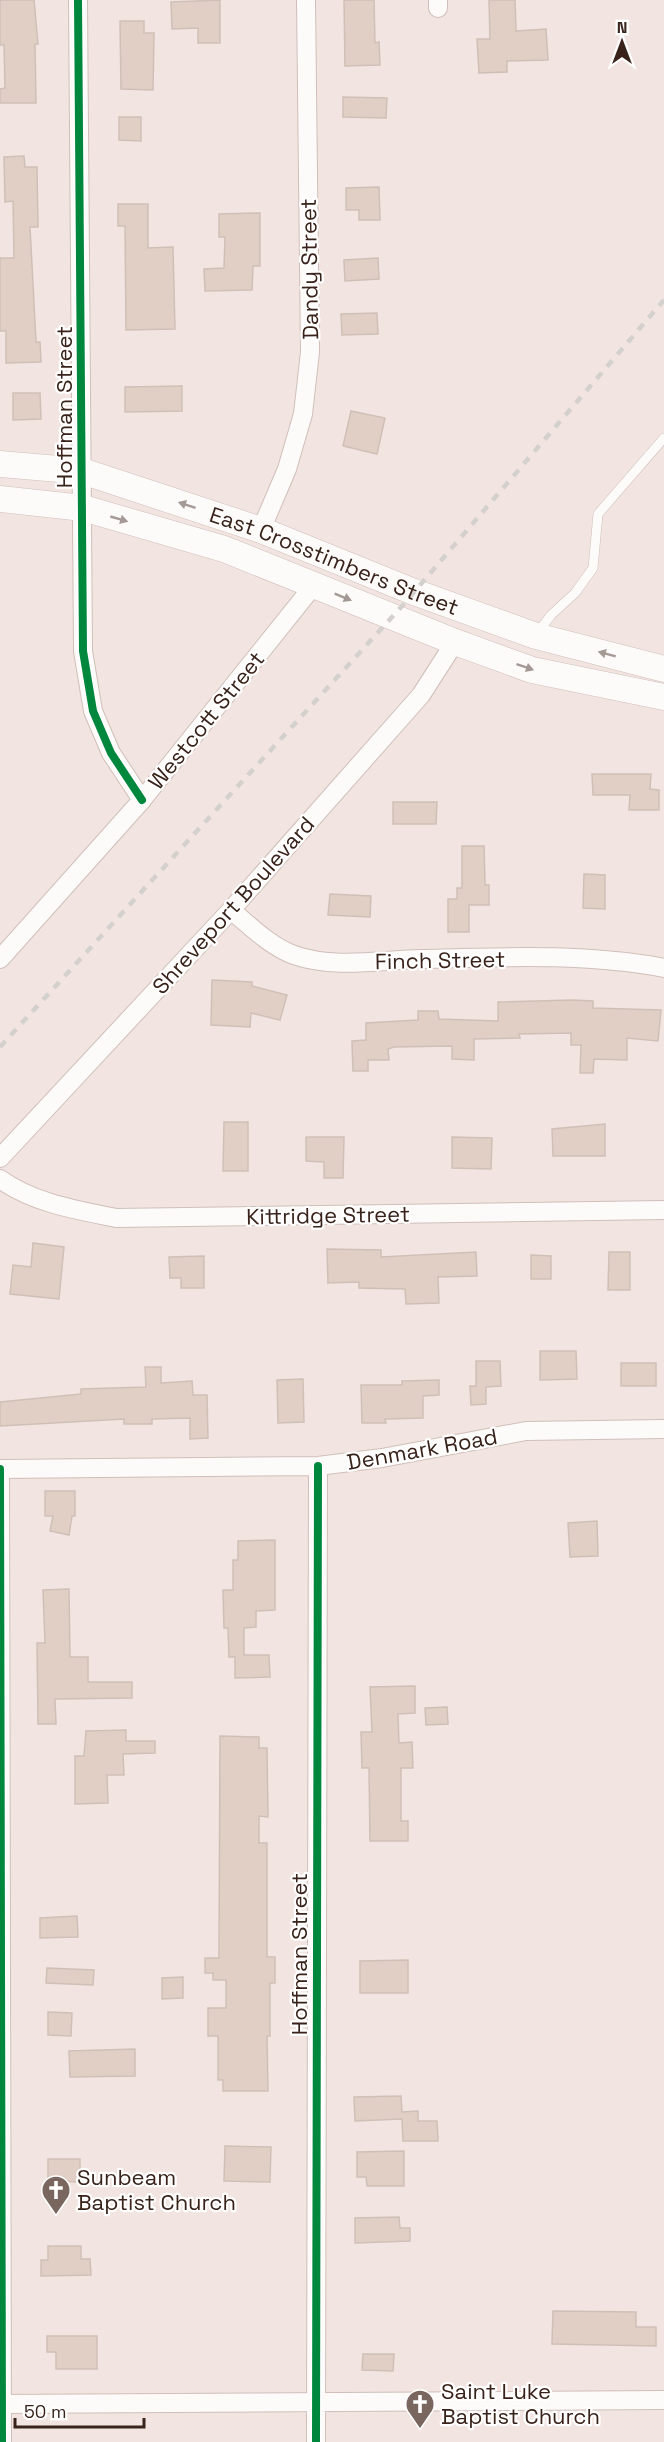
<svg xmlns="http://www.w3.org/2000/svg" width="664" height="2442" viewBox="0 0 664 2442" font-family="'Space Grotesk',sans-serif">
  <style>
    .building { fill: #e1cfc5; stroke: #cfc0b7; stroke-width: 1.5 }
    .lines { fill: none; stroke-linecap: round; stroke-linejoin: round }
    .service-casing { stroke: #d0bfb9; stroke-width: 10 }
    .minor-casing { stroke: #d0bfb9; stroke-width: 20 }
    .secondary-casing { stroke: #d0bfb9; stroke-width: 27 }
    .service { stroke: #fdfbfa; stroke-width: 9 }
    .minor { stroke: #fdfbfa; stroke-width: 18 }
    .secondary { stroke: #fdfbfa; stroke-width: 26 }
    .rail { stroke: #d4d0ce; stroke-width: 4.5; stroke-dasharray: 8 8; stroke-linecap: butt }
    .cycleway-casing { stroke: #fff; stroke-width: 11 }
    .cycleway { stroke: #00873e; stroke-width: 8 }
    .oneway { fill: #a49995 }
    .labels { text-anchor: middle; stroke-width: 4.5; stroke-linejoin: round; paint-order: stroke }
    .street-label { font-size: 22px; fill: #38221a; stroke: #fff }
    .poi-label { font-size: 22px; fill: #38221a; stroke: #fff; text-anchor: start }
  </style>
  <rect width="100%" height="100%" fill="#f2e4e0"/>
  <path class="building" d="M0 0H34L38 44H35L36 103H0V89L5 88 4 45H0Z
    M220 0V43H198V28L172 29 171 2Z
    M344 0H374L375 43 379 42 380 65 345 66Z
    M489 0H515L516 31 546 29 548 60 507 61V72L479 73 477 39H490Z
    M120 21H144V33H154L153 90 121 89Z
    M343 97 387 98 386 118 343 117Z
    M119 117H141V141L119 140Z
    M24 156 25 167H37L38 227H30L36 342H40L41 362 6 363V331H0V258H14L13 201 5 202 4 157Z
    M379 187 380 220H359V210H346V188Z
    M118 204H148V248L173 247 175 329 126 330 125 226H118Z
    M260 213V266H253L252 290 205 291 204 269 224 268 225 237H219V214Z
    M378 258 379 279 345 281 344 260Z
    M377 313 378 334 342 335 341 314Z
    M182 386V411L125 412V387Z
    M13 393H40L41 419 13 420Z
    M351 411 385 418 377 454 343 446Z
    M592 774H651L650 789 659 790V810H629L630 795H593Z
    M393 802H437L436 824H393Z
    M462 846H484L485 885H489V905H469V932H448V899H457V888H462Z
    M584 874 605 875V909L583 908Z
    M330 894 371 896 370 917 328 915Z
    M212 980 252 982V986L287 995 280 1020 251 1013 250 1027 211 1025Z
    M572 1000 593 1001V1008L661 1010 658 1041 627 1038V1060L594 1059 593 1073H580L581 1045H571V1033L519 1034 520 1038 474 1039V1060L452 1059V1046L394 1047 388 1049 389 1060H368V1071H353L352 1041 366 1040V1023L418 1020V1011H438L439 1019 498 1021V1002Z
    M224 1122H248V1171H223Z
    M605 1124V1156H553L552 1129Z
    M306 1137H344L343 1178H324V1162L306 1161Z
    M452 1137 492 1138 491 1169 452 1168Z
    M33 1243 64 1247 59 1299 10 1294 13 1265 31 1267Z
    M327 1249 381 1250V1257L476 1252 477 1276 438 1277 439 1303 406 1304 405 1289 359 1288V1282L328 1283Z
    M609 1252H630V1290H608Z
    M531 1255 551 1256V1279H531Z
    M204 1256V1288H181V1278H170L169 1257Z
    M540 1351H576L577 1379 540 1380Z
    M476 1361H500L501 1386 486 1387V1404L471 1405 470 1386H476Z
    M621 1363H656V1386H621Z
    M145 1367H161V1383L192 1381 193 1395H207L208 1438 190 1439V1418L152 1419V1424H124V1419L0 1426V1402L81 1394V1389L146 1387Z
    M303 1379 304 1422 278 1423 277 1380Z
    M439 1380V1395L423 1396V1418L385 1419 386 1423H362L361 1385H402V1381Z
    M45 1491H75V1516H72L69 1535 50 1531 53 1516H45Z
    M597 1521 598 1556 570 1557 568 1523Z
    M275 1540V1610L256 1611V1627L244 1628V1655H269L270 1677 235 1678V1657H229L228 1628H224L223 1590H233V1560H238V1541Z
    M69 1589 70 1657H88V1682H132V1698L55 1699 56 1724H38L37 1643H45L43 1590Z
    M415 1686V1713L398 1714 399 1743 412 1742 413 1768H401V1821H408V1841H370L369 1768H362L361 1732H372L370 1687Z
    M447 1707 448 1724 426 1725 425 1708Z
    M126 1730V1741H155V1753L123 1754 124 1775H107L108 1803 75 1804V1756H84L86 1731Z
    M220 1736 259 1737V1748H267L268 1817 259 1816V1843H267V1957H275V1983H270V2036H267L268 2091H223V2080H218V2036H208V2008H226V1980H213V1973H205V1958H219Z
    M77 1916 78 1937 40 1938V1918Z
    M408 1960V1993H360V1961Z
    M47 1968 94 1970 93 1985 46 1983Z
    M183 1977V1998L162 1999V1978Z
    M48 2012 72 2013 71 2036 48 2035Z
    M135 2049V2076L70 2077 69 2051Z
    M401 2096 402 2112 418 2111V2121H437L438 2141H403L402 2119 355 2121 354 2097Z
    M225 2146 271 2147 270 2182 224 2181Z
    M404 2151V2186H367L366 2177H357V2152Z
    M48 2159H80V2182L48 2181Z
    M399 2217 400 2228H410V2241L355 2243V2218Z
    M48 2246H81V2259H90L91 2275 41 2276V2260H48Z
    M553 2311 636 2312V2327H656V2346L552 2344Z
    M47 2336H97V2369H56V2352H47Z
    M363 2354H394L393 2371 362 2370Z"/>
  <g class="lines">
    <g class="service-casing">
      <path id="service" d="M537 634 551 615 575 593 593 568 598 514 664 438"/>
    </g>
    <g class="minor-casing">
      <path id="minor" d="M78 0 83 651 93 711 111 753 142 800
        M438 0V8
        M261 530 287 469 303 414 310 352 306 0
        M231 910C249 925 271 947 294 955 333 969 381 960 421 959 501 957 586 953 664 968
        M0 959 142 800 314 585
        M0 1158 231 910 421 695 455 642
        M0 1179C33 1203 77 1210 116 1218L664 1210
        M0 1469 2 2442
        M0 1469 318 1466 382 1458 526 1431 664 1429
        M0 2404 664 2400
        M316 2442 318 1466"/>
    </g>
    <g class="secondary-casing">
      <g id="secondary">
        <path id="s1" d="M0 464 82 471 261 530 414 592 536 636 664 669"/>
        <path d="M0 499 83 508 224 549 455 642 532 670 664 697"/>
      </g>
    </g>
    <use href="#service" class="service"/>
    <use href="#minor" class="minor"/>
    <use href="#secondary" class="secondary"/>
    <path class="rail" d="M0 1047 403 605 664 300"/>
    <g class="cycleway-casing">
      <path id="cycleway" d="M78 0 83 651 93 711 111 753 142 800
        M0 1469 2 2442
        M316 2442 318 1466"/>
    </g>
    <use href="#cycleway" class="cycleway"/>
  </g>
  <defs><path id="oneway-solid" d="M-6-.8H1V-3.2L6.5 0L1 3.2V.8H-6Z" transform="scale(1.5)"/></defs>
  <g class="oneway">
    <use href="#oneway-solid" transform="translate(187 505) rotate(-162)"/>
    <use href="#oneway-solid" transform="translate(119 519) rotate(16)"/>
    <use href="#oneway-solid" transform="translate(343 597) rotate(22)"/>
    <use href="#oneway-solid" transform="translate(607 654) rotate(-165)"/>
    <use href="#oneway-solid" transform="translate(525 667) rotate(19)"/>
  </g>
  <defs>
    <g id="church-pin" transform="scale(1.5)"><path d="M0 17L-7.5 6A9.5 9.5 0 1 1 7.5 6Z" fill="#79665f" stroke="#fff"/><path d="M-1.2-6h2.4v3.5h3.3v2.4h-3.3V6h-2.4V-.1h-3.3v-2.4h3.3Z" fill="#fff"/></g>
  </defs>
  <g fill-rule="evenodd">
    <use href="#church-pin" x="56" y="2190"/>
    <use href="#church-pin" x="420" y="2404"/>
  </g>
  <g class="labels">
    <g class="street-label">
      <text transform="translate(309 269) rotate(-91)" y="8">Dandy Street</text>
      <text transform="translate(64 407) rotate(-90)" y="8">Hoffman Street</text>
      <text dy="8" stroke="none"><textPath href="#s1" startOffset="350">East Crosstimbers Street</textPath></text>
      <text transform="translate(206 720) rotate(-51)" y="8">Westcott Street</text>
      <text transform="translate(233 905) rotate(-48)" y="8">Shreveport Boulevard</text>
      <text transform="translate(440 960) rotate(-1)" y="8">Finch Street</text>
      <text transform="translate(328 1215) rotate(-1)" y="8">Kittridge Street</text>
      <text transform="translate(422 1449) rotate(-10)" y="8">Denmark Road</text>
      <text transform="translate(299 1954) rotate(-90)" y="8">Hoffman Street</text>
    </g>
    <g class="poi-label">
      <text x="77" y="2185">Sunbeam<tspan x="77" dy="25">Baptist Church</tspan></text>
      <text x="441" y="2399">Saint Luke<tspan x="441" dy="25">Baptist Church</tspan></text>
    </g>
  </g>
  <g transform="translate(622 42)" stroke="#ffffff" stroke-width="4.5" paint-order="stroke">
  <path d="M0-4.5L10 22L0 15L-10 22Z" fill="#38221a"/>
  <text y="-9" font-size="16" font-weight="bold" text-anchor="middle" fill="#38221a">N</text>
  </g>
  <path d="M15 2418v9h129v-9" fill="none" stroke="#38221a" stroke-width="3"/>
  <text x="24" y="2418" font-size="18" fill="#38221a" stroke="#ffffff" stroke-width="4.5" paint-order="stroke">50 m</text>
</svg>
